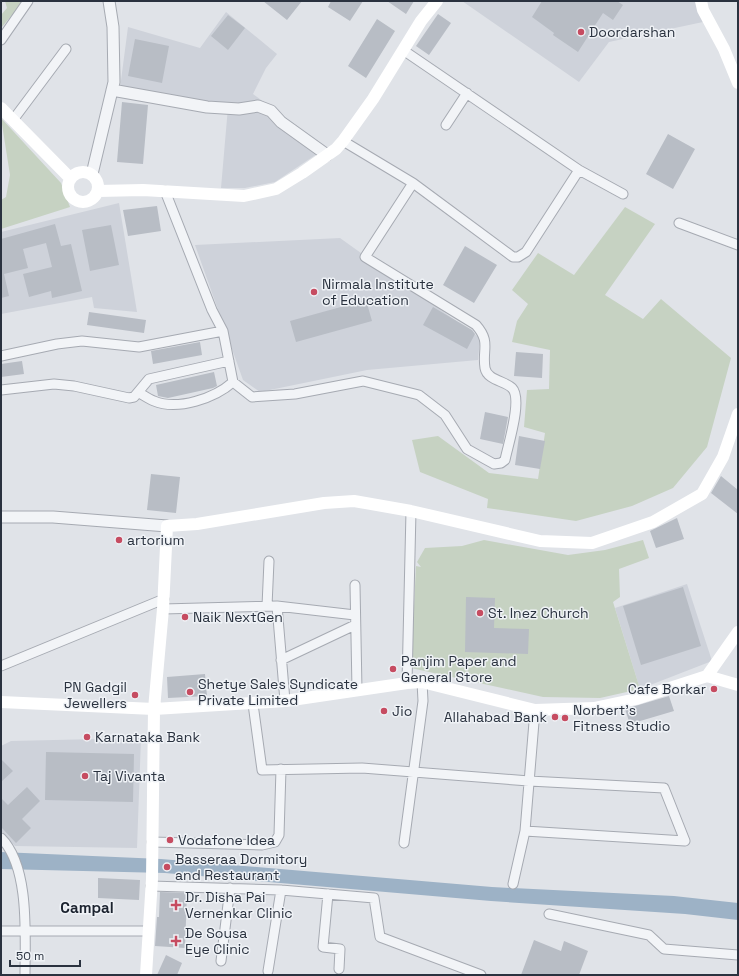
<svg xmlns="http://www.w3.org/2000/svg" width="739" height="976" viewBox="0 0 739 976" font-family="'Space Grotesk',sans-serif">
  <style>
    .built { fill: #ced2da }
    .green { fill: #c6d2c2 }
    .water { fill: #9db2c6 }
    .building { fill: #b8bdc5 }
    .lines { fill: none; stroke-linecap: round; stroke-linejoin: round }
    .minor-casing { stroke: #a6aab2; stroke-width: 11 }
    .tertiary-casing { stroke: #a6aab2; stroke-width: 13 }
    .minor { stroke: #f2f4f7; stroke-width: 9 }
    .tertiary { stroke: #f2f4f7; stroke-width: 11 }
    .secondary { stroke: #fff; stroke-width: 12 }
    .poi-dot { fill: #c64c61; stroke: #eff2f6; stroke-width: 1.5 }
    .labels { text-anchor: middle; stroke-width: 3; stroke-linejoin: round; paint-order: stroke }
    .poi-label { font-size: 14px; fill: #2a323f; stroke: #eff2f6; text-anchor: start }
    .neighbourhood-label { font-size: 15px; font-weight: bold; fill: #1c232f; stroke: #eff2f6 }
  </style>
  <rect width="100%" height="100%" fill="#e0e3e8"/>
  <path class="built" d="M462 1H695L703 22 609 42 579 82Z
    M226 12 277 54 266 68 253 94 324 146 317 154 275 182 245 188H221L228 107 120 88 128 27 200 48Z
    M119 203 137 312 94 308 92 297 1 314V232Z
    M340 238 480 338 478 360 367 370 260 392 243 380 195 245Z
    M687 584 712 661 640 689 615 608Z
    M141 738 137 848 15 846 1 831V746L11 741Z"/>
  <path class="green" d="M5 1H24L1 28V15L7 8Z
    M1 118 61 183 70 207 1 229V200L6 197 10 175Z
    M625 207 655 224 605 295 643 319 661 299 731 358 707 447 673 488 632 506 576 521 487 508 488 499 420 472 412 440 438 436 489 473 538 479 545 433 524 427 527 390 549 389 550 350 512 342 517 321 528 304 512 290 538 253 574 275Z
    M484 540 568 555 605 550 643 540 649 558 619 569 620 597 613 602 640 689 600 698 543 697 411 668 416 566 421 567 417 562 425 548 462 546Z"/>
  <path class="water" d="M1 852 161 859 492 887 674 896 738 903V920L685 914 491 901 165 873 1 869Z"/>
  <path class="building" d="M263 1H302L287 20Z
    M331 1H363L350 21 328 7Z
    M387 1H414L406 14Z
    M542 1H617L623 5 613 20 603 13 578 52 553 35 554 33 532 17Z
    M438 14 451 23 429 55 416 46Z
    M228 15 245 28 228 50 211 36Z
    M377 19 395 31 366 78 348 66Z
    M135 39 169 46 162 83 128 76Z
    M122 102 148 105 143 164 117 162Z
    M668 134 695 149 673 189 646 174Z
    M157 206 161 231 128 236 123 210Z
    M55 224 61 246 71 244 82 291 52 298 51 291 29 297 23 274 52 267 46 243 23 249 28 268 4 274 9 296 1 298V239Z
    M111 225 119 265 90 271 82 230Z
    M465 246 497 265 474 303 443 285Z
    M366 300 372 321 296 342 290 321Z
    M433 307 472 330 475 334 467 349 423 325Z
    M89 312 146 320 144 333 87 325Z
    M200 342 202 355 153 364 151 351Z
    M516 352 543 354 542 378 514 376Z
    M22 361 24 374 1 377V364Z
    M214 372 217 386 213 388 168 398 158 396 156 385Z
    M485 412 508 417 503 444 480 439Z
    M519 436 545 441 540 469 515 465Z
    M151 474 180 477 176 513 147 510Z
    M721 476 738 490V514L711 493Z
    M677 518 684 539 656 548 650 531Z
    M683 587 701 646 641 665 623 606Z
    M466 597 495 598 494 628 529 629 528 654 465 652Z
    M205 674 207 696 168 698 167 677Z
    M669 696 674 711 630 724 625 709Z
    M46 752 134 754 133 802 45 800Z
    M1 759 13 771 1 782Z
    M27 787 40 801 22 819 31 828 16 843 1 827V798L8 805Z
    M98 878 140 880 139 900 98 898Z
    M160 892 187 893 185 948 155 946 157 917H159Z
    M534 940 561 951 564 941 588 951 579 975H521Z
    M166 955 182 963 177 975H157Z"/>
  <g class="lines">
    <g class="minor-casing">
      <path id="minor" d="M1 40 28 1
        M403 50 579 170 623 194
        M13 120 66 49
        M446 125 467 93
        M343 141 413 183 513 257H518L526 252 579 170
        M165 191 212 310 223 331 233 382 252 397 295 394 363 381 419 395 445 415 467 449 494 464 501 463 505 460C508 445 523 399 512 388 505 381 487 380 485 368 482 349 491 342 476 325L365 257 413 183
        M679 223 738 245
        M1 356 57 344 82 341 139 347 223 331
        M1 390 54 384 74 386 129 398 134 397 149 379 229 361
        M138 392C143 395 149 399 154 401 178 411 215 398 233 382
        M355 585 357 690
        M267 606 269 561
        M277 606 355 615
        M163 609 277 606 285 701
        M281 660 355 625
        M1 666 164 599
        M407 683 411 511
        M253 704 262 770 362 768 529 781 664 788 685 841 525 831
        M1 838C30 867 25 936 25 975
        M152 842 262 845 275 842 279 835 281 769
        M404 843 423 701 422 682
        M513 884 525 831 535 710
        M151 886 281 890 374 898 380 937 481 975
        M328 894 323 947 340 949 339 969
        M549 914 649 935 664 949 738 955
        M1 931H148
        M221 961 230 888
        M268 971 281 890"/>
    </g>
    <g class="tertiary-casing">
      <path id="tertiary" d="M112 90 207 107 239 109 258 106 271 111 281 122 327 155
        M92 174 114 82 113 27 109 1
        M1 517H53L167 526"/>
    </g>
    <use href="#minor" class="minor"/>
    <use href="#tertiary" class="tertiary"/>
    <path class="secondary" d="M701 1 703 10 724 49 738 83
      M1 108 70 178
      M68 187a15 15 0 1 1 30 0a15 15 0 1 1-30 0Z
      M98 191 143 190 244 196 276 189 302 173 336 149 343 141 373 99 421 21 437 1
      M707 676 738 632
      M1 702 154 709 285 701 407 683 422 682 535 710 594 708 636 699 707 676 738 685
      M146 975 152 879 154 709 163 609 167 526 197 524 324 503 354 501 411 511 540 541 592 543 653 522 702 494 723 457 738 414"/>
  </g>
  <g class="poi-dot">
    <circle cx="581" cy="32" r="4"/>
    <circle cx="314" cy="292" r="4"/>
    <circle cx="119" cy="540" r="4"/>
    <circle cx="480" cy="613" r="4"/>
    <circle cx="185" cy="617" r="4"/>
    <circle cx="393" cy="669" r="4"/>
    <circle cx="714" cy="689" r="4"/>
    <circle cx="190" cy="692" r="4"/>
    <circle cx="135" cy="695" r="4"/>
    <circle cx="384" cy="711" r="4"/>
    <circle cx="555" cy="717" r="4"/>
    <circle cx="565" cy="718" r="4"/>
    <circle cx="87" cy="737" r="4"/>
    <circle cx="85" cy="776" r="4"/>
    <circle cx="170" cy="840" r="4"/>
    <circle cx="167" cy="867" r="4"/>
    <path d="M174 899h4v4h4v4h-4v4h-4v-4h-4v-4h4z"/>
    <path d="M174 935h4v4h4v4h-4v4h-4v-4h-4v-4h4z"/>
  </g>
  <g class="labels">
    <g class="poi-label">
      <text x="589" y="37">Doordarshan</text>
      <text x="322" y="289">Nirmala Institute<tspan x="322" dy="16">of Education</tspan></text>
      <text x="127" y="545">artorium</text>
      <text x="488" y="618">St. Inez Church</text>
      <text x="193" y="622">Naik NextGen</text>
      <text x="401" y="666">Panjim Paper and<tspan x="401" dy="16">General Store</tspan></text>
      <text x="198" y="689">Shetye Sales Syndicate<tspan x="198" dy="16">Private Limited</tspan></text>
      <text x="127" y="692" text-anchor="end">PN Gadgil<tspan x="127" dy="16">Jewellers</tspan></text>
      <text x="706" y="694" text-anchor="end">Cafe Borkar</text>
      <text x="573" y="715">Norbert's<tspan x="573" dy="16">Fitness Studio</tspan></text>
      <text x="392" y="716">Jio</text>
      <text x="547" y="722" text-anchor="end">Allahabad Bank</text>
      <text x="95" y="742">Karnataka Bank</text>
      <text x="93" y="781">Taj Vivanta</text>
      <text x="178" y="845">Vodafone Idea</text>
      <text x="175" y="864">Basseraa Dormitory<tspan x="175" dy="16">and Restaurant</tspan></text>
      <text x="185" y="902">Dr. Disha Pai<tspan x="185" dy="16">Vernenkar Clinic</tspan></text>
      <text x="185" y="938">De Sousa<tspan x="185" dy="16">Eye Clinic</tspan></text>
    </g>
    <g class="neighbourhood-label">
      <text x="87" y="913">Campal</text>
    </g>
  </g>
  <rect width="739" height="976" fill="none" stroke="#2a323f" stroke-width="4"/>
  <path d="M10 960v6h70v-6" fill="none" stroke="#2a323f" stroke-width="2"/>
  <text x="16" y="960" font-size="12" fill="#2a323f" stroke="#eff2f6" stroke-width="3" paint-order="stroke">50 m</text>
</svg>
